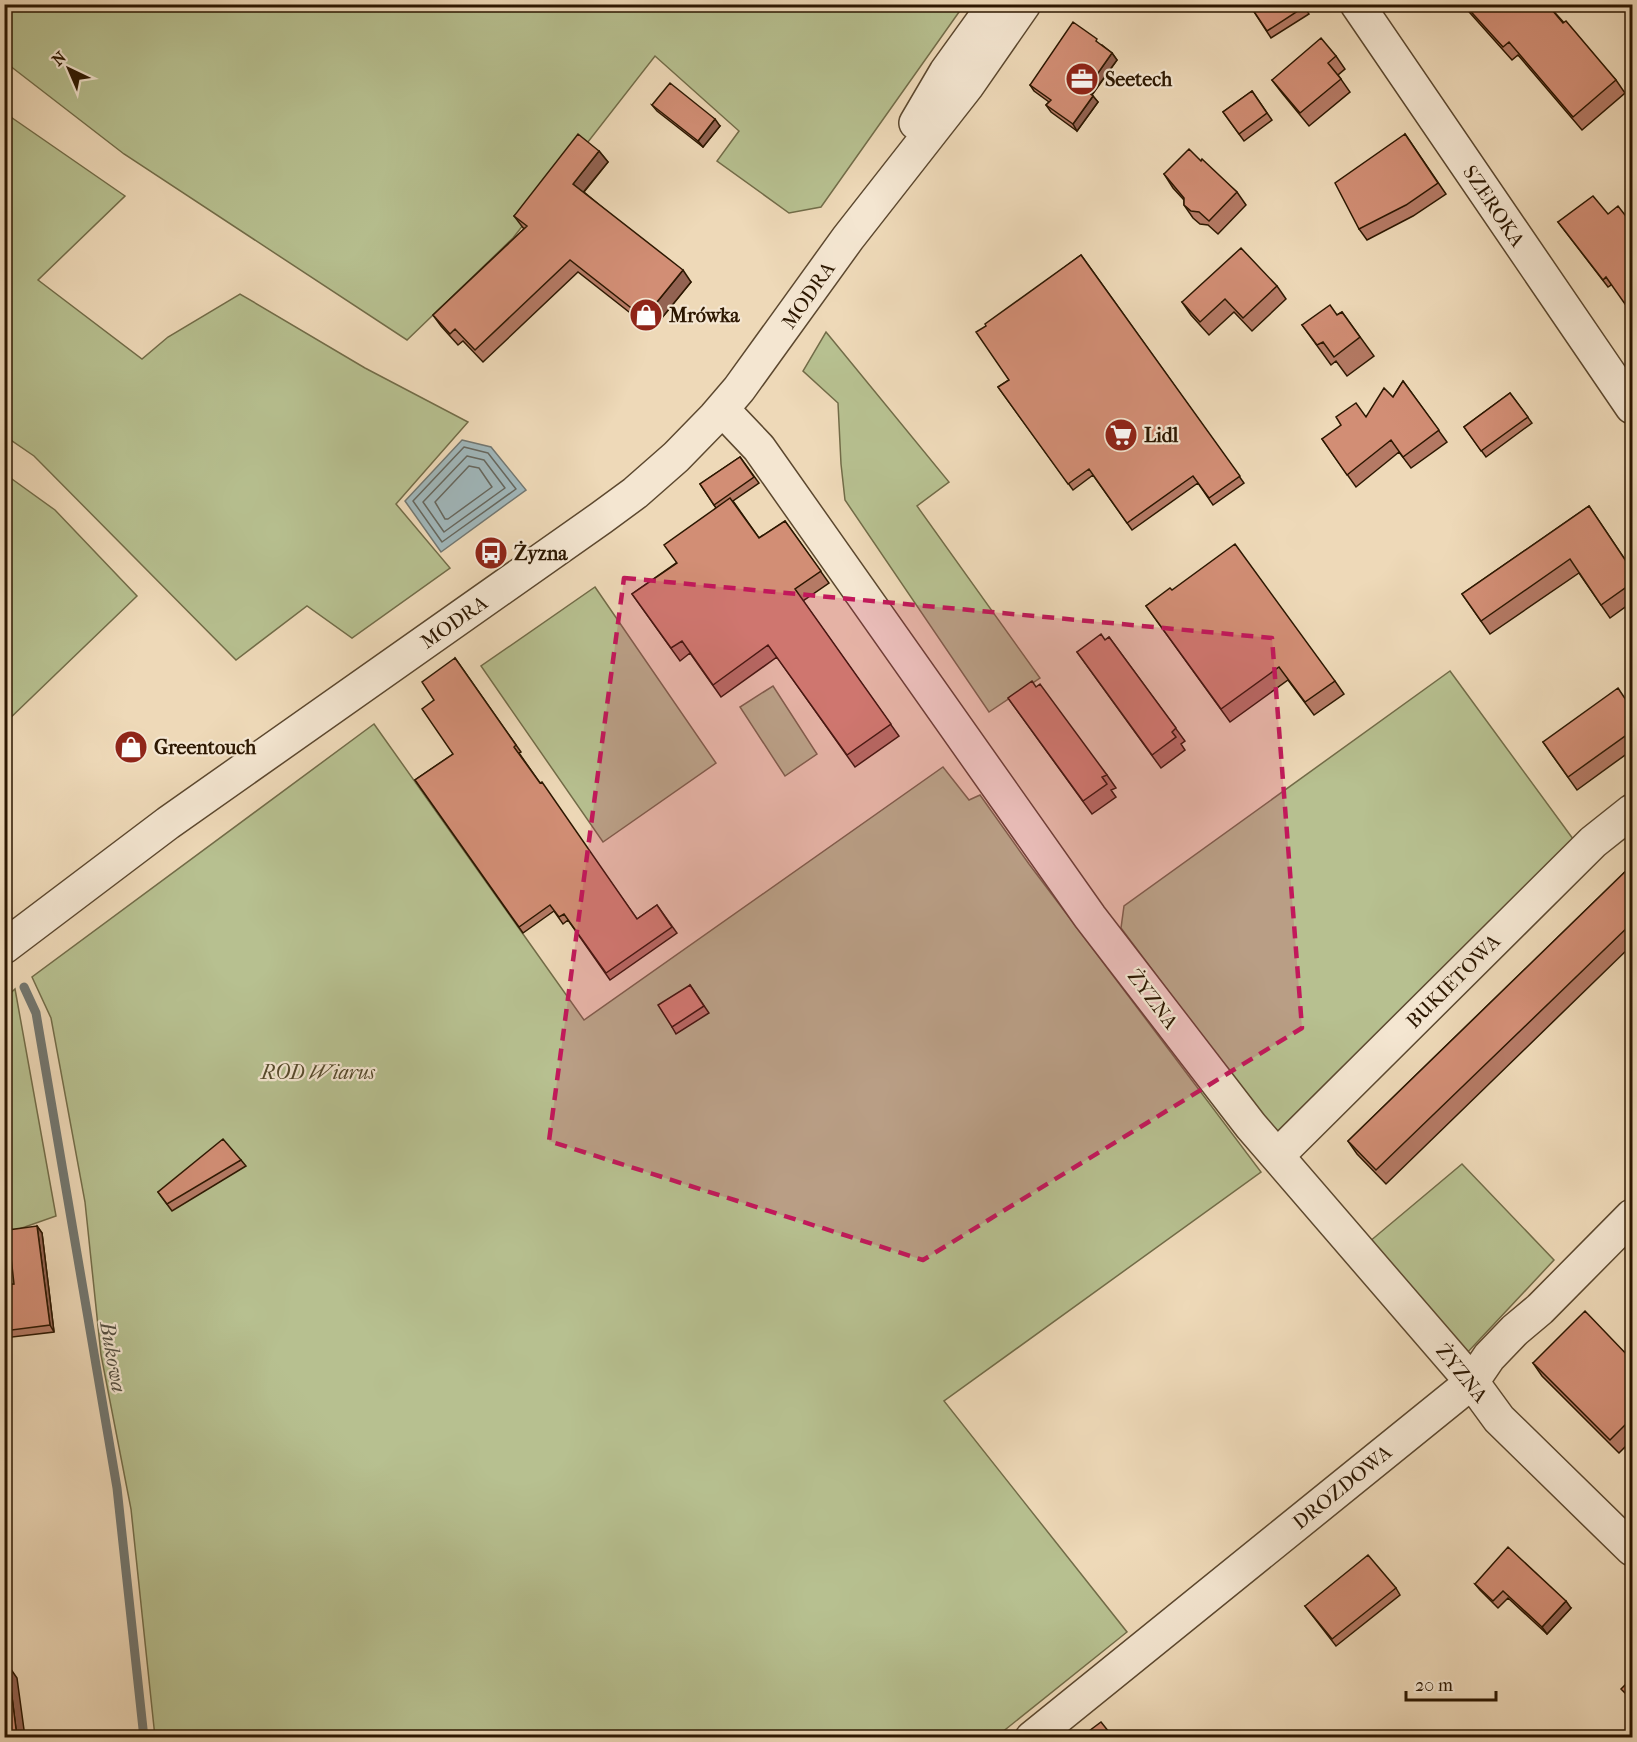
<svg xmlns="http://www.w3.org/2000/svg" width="1637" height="1742" viewBox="0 0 1637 1742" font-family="'IM FELL French Canon',serif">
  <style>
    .green { fill: #b7c090; stroke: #726c48; stroke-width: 1.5 }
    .water { fill: #a0b7bb; stroke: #727771; stroke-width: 1.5 }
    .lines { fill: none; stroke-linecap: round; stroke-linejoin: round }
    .shore { stroke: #66675e; stroke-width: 1.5 }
    .stream { stroke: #727771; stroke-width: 9 }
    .minor-casing { stroke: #5c482f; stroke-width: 36 }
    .minor { stroke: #f4e6d1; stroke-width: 33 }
    .wall { fill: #b57a65; stroke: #2c1701; stroke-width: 1.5 }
    .shaded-wall { fill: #936352; stroke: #2c1701; stroke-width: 1.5 }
    .building { fill: #d28e75; stroke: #2c1701; stroke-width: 1.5 }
    .marked { fill: #c2185b; fill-opacity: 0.2; stroke: #c2185b; stroke-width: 4.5; stroke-dasharray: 12 8; stroke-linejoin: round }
    .labels { text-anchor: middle; stroke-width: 4.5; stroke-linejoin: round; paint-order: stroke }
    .poi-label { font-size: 20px; font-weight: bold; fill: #2c1701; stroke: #f4e6d1; text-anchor: start }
    .street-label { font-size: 20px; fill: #2c1701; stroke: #f4e6d1 }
    .park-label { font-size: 20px; font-style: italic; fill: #564a2c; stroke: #f4e6d1 }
    .water-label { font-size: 21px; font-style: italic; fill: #554f42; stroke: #f4e6d1 }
  </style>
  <rect width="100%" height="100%" fill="#eed9b8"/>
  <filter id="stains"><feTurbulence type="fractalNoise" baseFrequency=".00333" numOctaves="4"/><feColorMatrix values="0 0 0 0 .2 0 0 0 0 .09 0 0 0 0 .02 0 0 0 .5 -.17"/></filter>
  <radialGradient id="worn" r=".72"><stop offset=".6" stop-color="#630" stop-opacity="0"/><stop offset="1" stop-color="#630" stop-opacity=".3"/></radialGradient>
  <path class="green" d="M4 5H964L821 207 789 213 717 161 739 131 655 56 513 238 407 340 124 154 5 62Z
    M5 113 125 196 38 280 142 359 168 337 240 294 365 368 468 422 396 504 450 568 352 638 307 606 236 660 34 456 5 436Z
    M826 332 949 482 917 506 1040 678 989 712 845 500 841 464 838 403 803 371Z
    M5 474 55 510 137 596 5 723Z
    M595 587 716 763 603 842 481 666Z
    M1450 671 1576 843 1279 1139 1121 928 1124 906Z
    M773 686 817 754 785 776 740 707Z
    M374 724 584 1020 943 767 969 800 980 795 1029 864 1261 1172 944 1401 1127 1632 996 1737H155L131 1509 101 1355 85 1202 51 1018 32 977Z
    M15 989 56 1216 5 1234 4 999Z
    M1462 1164 1554 1260 1466 1354 1369 1242Z"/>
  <path class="water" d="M462 440 491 447 526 490 441 552 405 501Z"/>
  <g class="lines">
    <path class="shore" d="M464 447 488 453 516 489 442 542 413 501Z
      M467 456 484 460 505 488 444 532 423 502Z
      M469 466 479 468 492 487 448 519H445L435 502Z"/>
    <path class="stream" d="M24 987 36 1013 117 1488 144 1738"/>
    <g class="minor-casing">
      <path id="minor" d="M1357 4 1632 407
        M916 123 946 72 995 4
        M722 409 759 448 1090 917 1251 1126 1472 1382 1499 1419 1632 1549
        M4 947 168 823 601 518 635 493 676 457 715 417 739 389 848 238 967 86 1024 4
        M1277 1156 1593 842 1632 811
        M1032 1738 1472 1382 1489 1357 1515 1330 1540 1309 1632 1216"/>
    </g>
    <use href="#minor" class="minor"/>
  </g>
  <path class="wall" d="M1249 4H1302L1309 14 1271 38Z
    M1462 4H1547L1616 80 1625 93 1582 130 1518 55 1512 60Z
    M1102 45 1112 53 1117 60 1092 95 1098 102 1077 131 1051 112 1046 105 1049 102 1034 91 1030 85Z
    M1336 56 1345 69 1338 75 1350 92 1309 126 1282 93 1272 80Z
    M1252 91 1272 120 1244 141 1223 112Z
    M652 105 720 126 703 147 657 111Z
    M1405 134 1446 194 1413 216 1367 240 1359 229Z
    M599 151 608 162 584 192 691 282 652 330 578 272 483 362 463 341 458 345 441 326 433 315 524 229 514 216Z
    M1201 161 1237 192 1246 205 1218 234 1208 225 1200 224 1193 218 1184 205V200L1173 188 1164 174Z
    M1608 214 1611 285 1608 287 1558 222Z
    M1081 255 1244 483 1213 505 1198 483 1132 530 1093 475 1073 490 998 387 1009 380 986 326Z
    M1277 286 1286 299 1252 331 1234 312 1209 335 1191 315 1182 302Z
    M1342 312 1374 356 1347 376 1336 361 1331 365 1302 325 1337 315Z
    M1403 381 1447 442 1411 468 1399 452 1356 487 1322 439 1366 417 1393 397Z
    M1510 393 1532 423 1486 457 1464 427Z
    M740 457 759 483 733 501 759 538 785 521 829 583 803 601 899 736 855 767 777 657 721 697 690 653 680 661 632 594 676 563 716 508 700 484Z
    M1589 506 1632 570V602L1610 618 1579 573 1490 634 1462 594Z
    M1172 590 1335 681 1344 694 1314 715 1288 680 1230 722 1146 606Z
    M1109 637 1185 741 1181 744 1185 750 1161 768 1077 652 1105 640Z
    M455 658 521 752 519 753 540 783 637 919 657 905 677 933 610 980 568 920 563 924 554 911 523 933 415 780 453 754 434 700Z
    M1008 698 1107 775 1116 788 1111 790 1116 797 1092 814Z
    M1632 709V750L1577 790 1543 742Z
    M1632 865V945L1386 1184 1357 1154 1348 1141Z
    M690 985 709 1013 676 1034 672 1027Z
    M241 1160 246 1166 172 1211 158 1192Z
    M37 1226 42 1233 54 1332 4 1338V1285L14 1284Z
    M1632 1360V1440L1619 1453 1542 1376 1533 1363Z
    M1475 1584 1571 1608 1547 1634 1508 1598 1498 1608 1480 1590Z
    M1396 1588 1400 1595 1336 1646 1305 1606Z"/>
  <path class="shaded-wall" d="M1112 53 1117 60 1090 97 1086 90Z
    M1093 96 1098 102 1077 131 1073 124Z
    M715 119 720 126 703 147 698 141Z
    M599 151 608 162 581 195 573 184Z
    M683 270 691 282 652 330 644 318Z
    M37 1226 42 1233 54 1332 50 1325Z
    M1566 1601 1571 1608 1547 1634 1542 1627Z
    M8 1665 17 1678 25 1737H17Z"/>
  <path class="building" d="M1249 4H1302L1304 7 1267 31Z
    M1464 4H1547L1563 23 1566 21 1616 80 1573 117 1509 42 1503 47Z
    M1073 22 1097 39 1096 41 1112 53 1086 90 1093 96 1073 124 1046 105 1051 100 1030 85Z
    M1321 38 1336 56 1328 63 1341 79 1300 113 1272 80Z
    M670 83 715 119 698 141 652 105Z
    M1252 91 1267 113 1239 134 1223 112Z
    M578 134 599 151 573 184 683 270 644 318 570 260 475 350 455 329 450 334 433 315 527 226 514 216Z
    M1405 134 1438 183 1406 205 1359 229 1335 183Z
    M1189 149 1201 161 1202 159 1237 192 1209 221 1199 212 1191 211 1184 205V198L1164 174Z
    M1593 196 1608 214 1618 206 1632 224V314L1606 277 1603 280 1558 222Z
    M1241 248 1277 286 1243 318 1225 299 1200 322 1182 302Z
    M1081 255 1240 476 1209 498 1193 476 1127 523 1089 469 1068 484 998 387 1009 380 976 332 986 326 985 324Z
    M1330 305 1337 315 1342 312 1360 337 1334 357 1323 342 1317 345 1302 325Z
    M1403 381 1439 430 1403 457 1391 440 1347 475 1322 439 1341 425 1336 417 1356 403 1366 417 1384 388 1393 397Z
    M1510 393 1528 417 1481 451 1464 427Z
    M740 457 754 477 714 505 700 484Z
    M730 498 759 538 785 521 821 571 795 589 891 724 847 755 768 645 713 685 682 641 671 648 632 594 677 563 664 545Z
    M1589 506 1632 570V583L1601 605 1570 559 1481 621 1462 594Z
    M1235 544 1335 681 1305 702 1279 667 1221 709 1146 606 1170 588 1172 590Z
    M1101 634 1105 640 1109 637 1176 728 1172 732 1176 737 1152 755 1077 652Z
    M455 658 516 745 514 747 540 783 542 782 637 919 657 905 672 927 606 973 564 914 559 917 550 905 519 927 415 780 453 754 422 709 434 700 422 682Z
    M1032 681 1036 687 1040 684 1107 775 1102 777 1107 784 1083 801 1008 698Z
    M1618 688 1632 709V731L1568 777 1543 742Z
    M1632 865V923L1376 1170 1348 1141Z
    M690 985 704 1006 672 1027 658 1005Z
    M223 1139 241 1160 167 1204 158 1192Z
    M37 1226 50 1325 4 1331V1285L14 1284 8 1230Z
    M1585 1311 1632 1360V1418L1610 1440 1533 1363Z
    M1508 1547 1566 1601 1542 1627 1503 1591 1493 1601 1475 1584Z
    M1368 1555 1396 1588 1332 1639 1305 1606Z
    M4 1665H8L17 1737H4Z
    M1632 1678V1700L1621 1689Z
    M1101 1722 1113 1737H1081Z"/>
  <path class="marked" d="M624 578 1272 638 1302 1028 923 1260 549 1141Z"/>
  <defs>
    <g id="office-disc" transform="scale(1.725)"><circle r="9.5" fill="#8f2418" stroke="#f4e6d1"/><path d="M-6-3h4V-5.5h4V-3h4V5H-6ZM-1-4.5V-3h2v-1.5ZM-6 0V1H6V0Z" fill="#fff"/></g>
    <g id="shop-disc" transform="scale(1.725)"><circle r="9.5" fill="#8f2418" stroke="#f4e6d1"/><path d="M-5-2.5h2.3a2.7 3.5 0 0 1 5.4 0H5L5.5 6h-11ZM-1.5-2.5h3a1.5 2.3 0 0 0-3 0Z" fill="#fff"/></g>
    <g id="supermarket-disc" transform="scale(1.725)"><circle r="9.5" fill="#8f2418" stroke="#f4e6d1"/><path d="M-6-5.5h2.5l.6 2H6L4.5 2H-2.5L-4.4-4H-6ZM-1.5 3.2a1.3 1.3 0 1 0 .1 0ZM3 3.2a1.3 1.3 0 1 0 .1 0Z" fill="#fff"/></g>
    <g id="bus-disc" transform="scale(1.725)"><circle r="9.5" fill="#8f2418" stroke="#f4e6d1"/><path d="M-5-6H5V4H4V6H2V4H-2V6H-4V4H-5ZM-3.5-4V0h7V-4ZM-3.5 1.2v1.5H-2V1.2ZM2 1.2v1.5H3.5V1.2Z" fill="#fff"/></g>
  </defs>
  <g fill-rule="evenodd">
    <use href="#office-disc" x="1082" y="79"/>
    <use href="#shop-disc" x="646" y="315"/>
    <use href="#supermarket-disc" x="1121" y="435"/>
    <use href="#bus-disc" x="491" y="553"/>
    <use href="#shop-disc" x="131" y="747"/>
  </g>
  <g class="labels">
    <g class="poi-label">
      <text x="1105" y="86">Seetech</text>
      <text x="669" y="322">Mrówka</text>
      <text x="1144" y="442">Lidl</text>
      <text x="514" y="560">Żyzna</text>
      <text x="154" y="754">Greentouch</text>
    </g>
    <g class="street-label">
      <text transform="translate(1494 206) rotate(56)" y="7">SZEROKA</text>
      <text transform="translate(808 295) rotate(-55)" y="7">MODRA</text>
      <text transform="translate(454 622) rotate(-35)" y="7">MODRA</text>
      <text transform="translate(1453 981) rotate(-45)" y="7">BUKIETOWA</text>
      <text transform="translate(1153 999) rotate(53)" y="7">ŻYZNA</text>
      <text transform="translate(1462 1373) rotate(51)" y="7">ŻYZNA</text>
      <text transform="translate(1342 1487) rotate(-39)" y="7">DROZDOWA</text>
    </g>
    <g class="park-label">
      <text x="318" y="1079">ROD Wiarus</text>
    </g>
    <g class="water-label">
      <text transform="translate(113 1357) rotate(80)" y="7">Bukowa</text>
    </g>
  </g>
  <rect width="1637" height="1742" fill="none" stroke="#eed9b8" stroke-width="24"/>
  <rect x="6" y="6" width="1625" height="1730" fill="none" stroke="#2c1701" stroke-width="3"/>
  <rect x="12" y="12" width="1613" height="1718" fill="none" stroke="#2c1701" stroke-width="1.5"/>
  <g transform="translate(69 69) rotate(316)" stroke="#f4e6d1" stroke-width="4.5" paint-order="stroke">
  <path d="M0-4.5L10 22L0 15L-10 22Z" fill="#2c1701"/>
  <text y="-9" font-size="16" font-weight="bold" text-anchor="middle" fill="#2c1701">N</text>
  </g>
  <path d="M1406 1691v9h90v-9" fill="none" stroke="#2c1701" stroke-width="3"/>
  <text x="1415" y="1691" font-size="18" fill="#2c1701" stroke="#f4e6d1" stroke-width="4.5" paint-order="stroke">20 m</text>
  <rect width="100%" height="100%" filter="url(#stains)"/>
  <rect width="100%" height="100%" fill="url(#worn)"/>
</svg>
